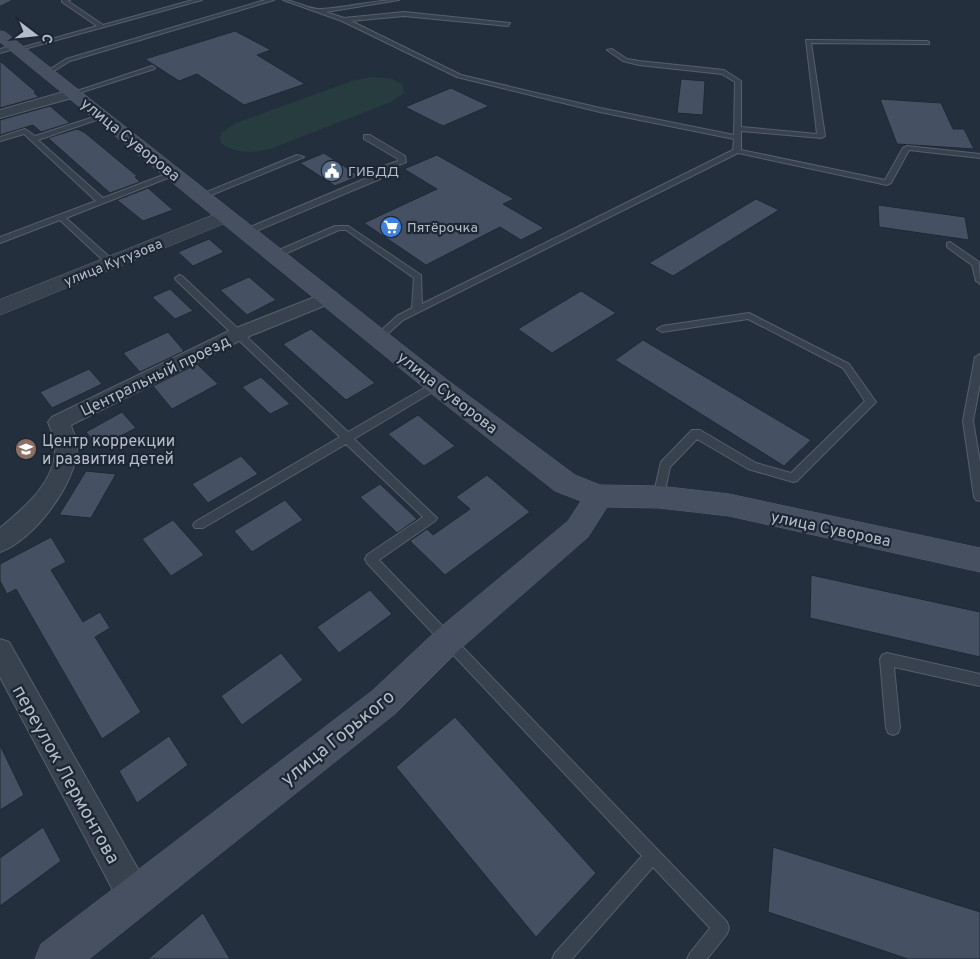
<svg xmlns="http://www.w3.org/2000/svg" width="980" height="959" viewBox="0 0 980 959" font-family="Overpass,sans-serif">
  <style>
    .green { fill: #263c3f }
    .building { fill: #455162; stroke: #1f2835 }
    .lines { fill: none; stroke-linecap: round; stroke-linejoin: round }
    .service-casing { stroke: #565f6c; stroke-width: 2 }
    .minor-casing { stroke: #565f6c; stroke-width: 2 }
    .tertiary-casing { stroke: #565f6c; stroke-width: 1 }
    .secondary-casing { stroke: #565f6c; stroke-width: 1 }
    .service { fill: #38414e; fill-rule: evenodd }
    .minor { fill: #38414e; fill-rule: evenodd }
    .tertiary { fill: #38414e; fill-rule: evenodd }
    .secondary { fill: #465061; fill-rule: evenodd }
    .labels { text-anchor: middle; stroke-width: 4.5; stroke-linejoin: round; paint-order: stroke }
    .far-poi-label { font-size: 14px; fill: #b4bcc9; stroke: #1d2633; text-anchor: start }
    .far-street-label { font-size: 14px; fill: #b4bcc9; stroke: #1d2633 }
    .street-label { font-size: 16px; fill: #b4bcc9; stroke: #1d2633 }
    .poi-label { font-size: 16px; fill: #b4bcc9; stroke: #1d2633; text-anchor: start }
    .near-street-label { font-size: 19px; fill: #b4bcc9; stroke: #1d2633 }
  </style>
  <rect width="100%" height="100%" fill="#242f3e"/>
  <path class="green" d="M370 77 390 78 402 84 404 93 391 102 273 148C256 153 237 155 221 143L220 138 222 132 236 123 352 81Z"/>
  <path class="building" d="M235 31 271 50 257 55 305 84 244 105 197 74 179 81 145 59Z
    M0 61 36 92 34 93 39 97 0 108Z
    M681 79 705 81 703 115 677 113Z
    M451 88 489 106 443 126 405 107Z
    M880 99 941 103 953 129H964L974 149 897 144Z
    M50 106 70 123 41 132 33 125 0 135V120Z
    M77 129 84 132 137 176 135 177 140 182 110 193 48 138Z
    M324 153 359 176 335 186 300 163Z
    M437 155 514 199 503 204 544 228 521 240 500 227 426 265 364 223 437 189 404 169Z
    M148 188 173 210 143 221 117 200Z
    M756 199 779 210 673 276 649 263Z
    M878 205 965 217 969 240 879 227Z
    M209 239 224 252 193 266 178 252Z
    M249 277 276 300 247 315 220 290Z
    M170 289 193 311 175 319 152 297Z
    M581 291 616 313 552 353 518 329Z
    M311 329 375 383 346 400 283 344Z
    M168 332 184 351 140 372 123 353Z
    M643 340 811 440 784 466 615 360Z
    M197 364 218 384 172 409 153 386Z
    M89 369 102 384 52 408 40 392Z
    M261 377 290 404 270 414 242 387Z
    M122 412 136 428 99 447 86 432Z
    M418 415 455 446 424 466 388 434Z
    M241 456 258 474 208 503 192 484Z
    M86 471 116 474 91 518 59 515Z
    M487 475 530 512 445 575 410 541 427 529 433 535 470 509 456 497Z
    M380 484 417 519 397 533 360 497Z
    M285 500 303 520 252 552 234 531Z
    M173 520 204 555 171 576 142 539Z
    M51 537 66 562 51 570 83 622 100 612 110 628 95 637 141 712 102 739 16 589 7 594 0 581V564Z
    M811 575 980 612V657L810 618Z
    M370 590 392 614 339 653 317 627Z
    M281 653 303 680 242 725 221 696Z
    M455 717 596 873 536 937 396 767Z
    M169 736 188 765 137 803 119 771Z
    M0 745 24 795 0 810Z
    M43 827 61 861 0 906V858Z
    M773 847 980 912V959H908L768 912Z
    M203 913 230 959H148Z"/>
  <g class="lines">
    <g class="service-casing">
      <path id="service" d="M62 0H70L68 1 103 25 193 0H202L17 51V49L97 26 62 2Z
        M265 0H274L70 61 49 74 44 73 66 59Z
        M283 0C296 0 308 10 321 9 347 8 372 0 399 0L326 12 344 18 404 12 510 23 508 26 404 16 351 21 461 75 600 108 734 135 735 82 722 74 639 65 623 61 607 50 612 49 627 59 639 61 724 70 741 81V127L817 134 806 40 927 41 929 42V44L811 43 825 136 821 138 741 131V150L885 180 903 148 907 146 980 154V158L909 150 891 183 887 185 738 153 403 320 382 339 379 340 374 337 376 335 397 316 412 308 414 278 346 230H339L278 257H272V253L335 226H348L421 275 422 304 733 150 734 139 600 112 457 77 342 21Z
        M15 45 18 47 17 48 0 53V49Z
        M152 66 155 68 154 69 76 94 71 93Z
        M103 114 106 116 105 117 38 140 103 198 171 172 178 174 66 218 114 261V265H108L60 220 0 243V237L96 201 24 134 0 141V137L25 129 35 136Z
        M364 135H370L405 156 406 162 384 171 380 179 249 234H243V230L374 175 378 168 398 161V159L364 139Z
        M297 155 304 157 204 198 197 196Z
        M950 242 979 262 980 284 976 281 972 265 947 247V243Z
        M179 275 182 276 348 432 433 383H441L442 385 441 387 354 439 437 518 435 521 379 560 727 922 729 928 727 934 707 959H687L690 953 710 928 653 867 572 959H552L555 953 642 856 367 563 365 559 367 555 423 517 346 444 203 528H195L193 525 195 522 340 437 176 280 175 278Z
        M749 313 849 364 876 402 797 481 793 482 748 469 697 439 670 467 663 500H655L653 497 661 462 692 430H700L756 463 791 473 865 401 843 368 748 319 662 332 657 329 662 326Z
        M980 354V384L973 421 980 462V501L976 500 974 497 963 421 975 357Z
        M887 653 980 674V686L894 667 900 728 898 733 893 735 888 733 886 728 880 659 882 655Z"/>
    </g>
    <g class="minor-casing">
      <path id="minor" d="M74 89 79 90 81 93 79 96 0 118V110Z
        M330 291 336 293 339 297 336 301 245 338 71 425C73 432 77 440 77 447 77 483 33 541 0 552V528C24 508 58 480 55 445 54 437 51 429 48 422L52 417 231 330Z
        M0 639 9 642 147 885 151 897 147 909 135 913 123 909 0 677Z"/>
    </g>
    <g class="tertiary-casing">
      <path id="tertiary" d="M226 210 233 212 236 216 233 220 0 315V300Z"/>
    </g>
    <g class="secondary-casing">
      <path id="secondary" d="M0 0H10L0 5Z
        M0 31 5 32 446 379 575 475 600 485 659 486 729 494 980 548V572L729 516 659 508 607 507 588 537 459 650 396 713 89 959H35L41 944 372 691 437 630 568 521 581 501 555 491 428 391 0 42Z"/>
    </g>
    <use href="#service" class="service"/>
    <use href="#minor" class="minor"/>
    <use href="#tertiary" class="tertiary"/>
    <use href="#secondary" class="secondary"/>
  </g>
  <defs>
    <g id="civic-disc" transform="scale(1.125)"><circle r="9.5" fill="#5c6f8a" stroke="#1d2633"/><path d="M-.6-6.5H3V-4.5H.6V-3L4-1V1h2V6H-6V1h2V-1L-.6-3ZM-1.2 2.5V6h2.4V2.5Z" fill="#fff"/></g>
    <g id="supermarket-disc" transform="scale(1.125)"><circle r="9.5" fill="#3f7fe0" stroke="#1d2633"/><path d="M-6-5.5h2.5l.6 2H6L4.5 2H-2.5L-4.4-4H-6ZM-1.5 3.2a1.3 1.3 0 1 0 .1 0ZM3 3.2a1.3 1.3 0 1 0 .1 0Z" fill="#fff"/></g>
    <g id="school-disc" transform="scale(1.125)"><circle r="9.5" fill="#8d6e63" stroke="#1d2633"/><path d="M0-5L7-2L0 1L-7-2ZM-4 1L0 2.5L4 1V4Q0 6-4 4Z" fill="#fff"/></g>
  </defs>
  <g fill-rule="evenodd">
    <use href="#civic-disc" x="332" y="171"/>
    <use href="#supermarket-disc" x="391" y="227"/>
    <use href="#school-disc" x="26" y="449"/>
  </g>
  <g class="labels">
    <g class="far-poi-label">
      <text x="348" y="176">ГИБДД</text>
      <text x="407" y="232">Пятёрочка</text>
    </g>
    <g class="far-street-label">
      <text transform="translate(113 262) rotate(-22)" y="5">улица Кутузова</text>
    </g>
    <g class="street-label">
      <text transform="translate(131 139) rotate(39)" y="6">улица Суворова</text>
      <text transform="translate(155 375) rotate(-26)" y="6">Центральный проезд</text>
      <text transform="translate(448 392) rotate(38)" y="6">улица Суворова</text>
      <text transform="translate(831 528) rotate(12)" y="6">улица Суворова</text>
    </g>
    <g class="poi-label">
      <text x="42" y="446">Центр коррекции<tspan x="42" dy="18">и развития детей</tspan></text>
    </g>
    <g class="near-street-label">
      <text transform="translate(337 737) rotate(-39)" y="7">улица Горького</text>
      <text transform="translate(67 774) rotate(61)" y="7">переулок Лермонтова</text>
    </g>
  </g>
  <g transform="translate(35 35) rotate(106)" stroke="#1d2633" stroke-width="4" paint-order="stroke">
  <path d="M0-4L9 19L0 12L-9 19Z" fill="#b4bcc9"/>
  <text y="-8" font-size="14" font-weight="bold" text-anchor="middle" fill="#b4bcc9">С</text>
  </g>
</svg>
